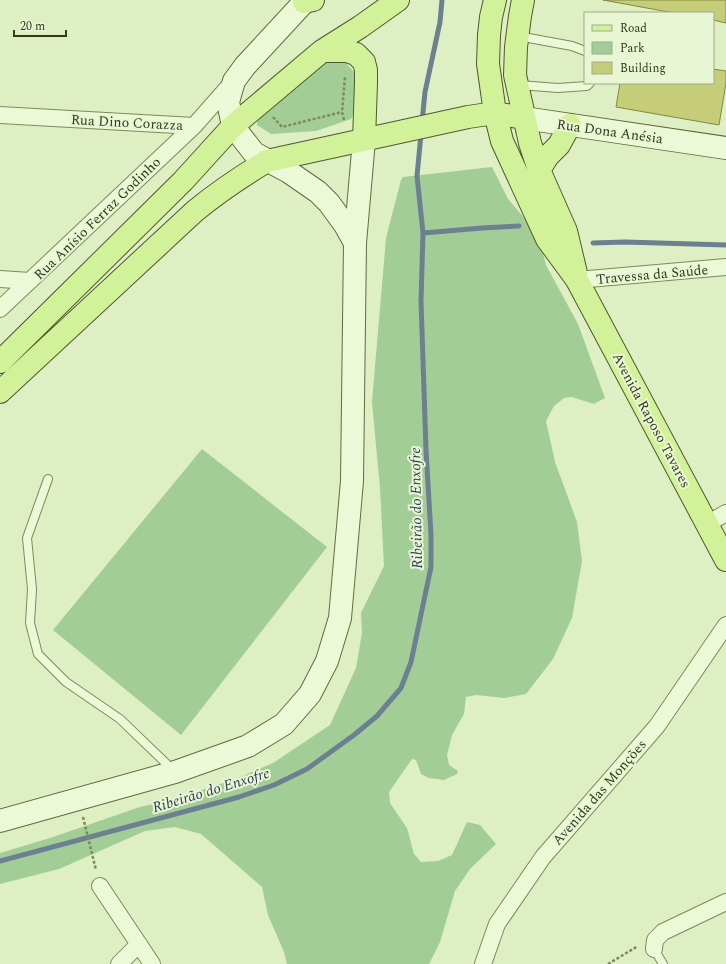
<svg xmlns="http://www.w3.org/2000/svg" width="726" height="964" viewBox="0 0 726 964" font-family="Spectral,serif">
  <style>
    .green { fill: #a2cd97 }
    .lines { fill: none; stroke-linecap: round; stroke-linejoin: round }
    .stream { stroke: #6c8090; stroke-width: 5 }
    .building { fill: #c5cd78; stroke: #83893f }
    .lane-casing { stroke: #7f8959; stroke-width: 10 }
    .street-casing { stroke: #7f8959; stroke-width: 18 }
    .secondary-casing { stroke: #636b3d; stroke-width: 24 }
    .primary-casing { stroke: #51572e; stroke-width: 24 }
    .path { stroke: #7f8959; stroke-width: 2.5; stroke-dasharray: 3 2; stroke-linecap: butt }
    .lane { stroke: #ecf9d6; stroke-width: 8 }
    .street { stroke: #ecf9d6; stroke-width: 16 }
    .secondary { stroke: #ecf9d6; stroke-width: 22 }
    .primary { stroke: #d2f29a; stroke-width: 22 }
    .labels { text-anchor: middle; stroke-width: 4; stroke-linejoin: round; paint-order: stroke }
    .street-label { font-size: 14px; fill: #34391e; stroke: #e8f6d3 }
    .water-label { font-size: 15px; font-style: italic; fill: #2d3e59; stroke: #e8f6d3 }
  </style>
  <rect width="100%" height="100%" fill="#deefc3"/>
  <path class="green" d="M325 61 345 62 354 72 358 86V104L351 119 316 131 271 134 257 125 258 112Z
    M492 167 508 199 538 234 546 265 578 324 605 398 594 404 572 397 564 398 554 406 546 421 555 462 577 522 582 561 572 618 553 659 526 694 504 698 476 695 466 697 464 714 452 735 447 755 449 765 458 771 457 774 444 780 429 778 421 774 416 760 412 759 389 792 390 803 407 828 414 854 421 862 438 861 452 855 467 822 480 825 496 844 470 869 455 891 440 942 429 964H287L284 952 268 915 262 887 201 834 175 827 145 831 59 869 0 884V853L50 838 140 807 175 799 238 778 273 763 330 725 356 668 362 633 361 613 384 566 380 488 372 402 386 238 401 180 403 177Z
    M202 449 327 547 181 735 53 630Z"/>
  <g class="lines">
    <path class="stream" d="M422 122 425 92 440 22 442 0
      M423 233 482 228 519 226
      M593 243 625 242 726 245
      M0 861 239 797 274 785 307 769 354 735 377 716 401 688 411 662 431 567V535L426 450 421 301 423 233 417 176 421 134"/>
  </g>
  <path class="building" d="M603 0H726V23L713 20V13H674Z
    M713 69 726 71V83L719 125 616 107 620 83H713Z"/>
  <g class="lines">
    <g class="lane-casing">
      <path id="lane" d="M518 36 572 46 585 51
        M519 85 558 88 587 86 590 83
        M48 479 27 538 32 589 30 623 38 654 66 682 120 719 173 770
        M654 949 663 964"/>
    </g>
    <g class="street-casing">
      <path id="street" d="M0 115 194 126 231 84
        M0 279 30 281
        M577 280 726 267
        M0 309 194 126
        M707 524 726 513
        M100 886 152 964
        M654 949 655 940 663 932 726 902
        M119 964 139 944
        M483 964 497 924 543 857 657 726 726 625"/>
    </g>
    <g class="secondary-casing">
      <path id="secondary" d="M306 0 245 66 234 81 228 102 233 126 254 153 289 172 318 192 329 203 345 225 355 243
        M524 118 726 148
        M0 821 175 772 248 746 284 724 310 694 327 661 340 618 352 481 355 243 364 140"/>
    </g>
    <g class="primary-casing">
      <path id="primary" d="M495 0 491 17 489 35 488 64 495 113 502 141 547 239 577 280 726 560
        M523 0 520 16 516 47 515 75 530 143 539 170 566 231 576 273
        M304 2 313 0
        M322 51H347L356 54 364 62 366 70V83L364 140
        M539 170 548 156 559 145 570 125
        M0 362 183 181 233 126 322 51 360 27 398 0
        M0 392 195 211C218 192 242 176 267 161L468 117 495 113 524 118"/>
    </g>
    <path class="path" d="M273 117 282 127 342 112
      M344 120 342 112 345 77
      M83 817 96 870
      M608 964 638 946"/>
    <use href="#lane" class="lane"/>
    <use href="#street" class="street"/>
    <use href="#secondary" class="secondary"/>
    <use href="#primary" class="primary"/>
  </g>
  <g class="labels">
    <g class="street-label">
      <text transform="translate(127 122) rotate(3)" y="5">Rua Dino Corazza</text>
      <text transform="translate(610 131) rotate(8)" y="5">Rua Dona Anésia</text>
      <text transform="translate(97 218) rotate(-44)" y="5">Rua Anísio Ferraz Godinho</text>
      <text transform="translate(652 274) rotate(-5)" y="5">Travessa da Saúde</text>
      <text transform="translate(652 420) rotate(62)" y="5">Avenida Raposo Tavares</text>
      <text transform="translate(599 792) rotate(-49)" y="5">Avenida das Monções</text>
    </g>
    <g class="water-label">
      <text transform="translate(416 508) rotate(-91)" y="5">Ribeirão do Enxofre</text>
      <text transform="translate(211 790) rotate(-17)" y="5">Ribeirão do Enxofre</text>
    </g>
  </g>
  <rect x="584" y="12" width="130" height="72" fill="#e8f6d3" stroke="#a0aa8b"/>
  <rect x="592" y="25" width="20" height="6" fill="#d2f29a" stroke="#a0aa8b"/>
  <text x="620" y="32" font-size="12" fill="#34391e">Road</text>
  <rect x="592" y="42" width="20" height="12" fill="#a2cd97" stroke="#a0aa8b"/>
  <text x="620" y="52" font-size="12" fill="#34391e">Park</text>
  <rect x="592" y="62" width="20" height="12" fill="#c5cd78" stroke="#a0aa8b"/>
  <text x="620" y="72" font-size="12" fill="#34391e">Building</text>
  <path d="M14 30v6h52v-6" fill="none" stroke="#34391e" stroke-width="2"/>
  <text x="20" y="30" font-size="12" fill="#34391e" stroke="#e8f6d3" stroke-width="3" paint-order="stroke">20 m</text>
</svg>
